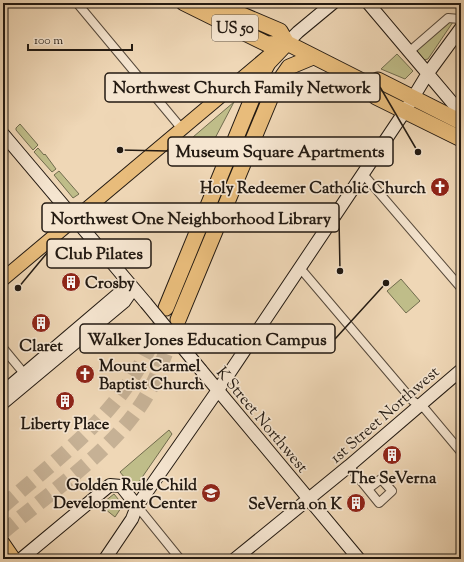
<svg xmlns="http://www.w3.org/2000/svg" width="464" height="562" viewBox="0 0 464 562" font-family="'Sorts Mill Goudy',serif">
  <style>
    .green { fill: #bfbd89; stroke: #716c4e }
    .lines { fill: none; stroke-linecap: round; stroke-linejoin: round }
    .highway-tunnel { stroke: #c6b195; stroke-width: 15; stroke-dasharray: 15 8; stroke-linecap: butt }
    .street-casing { stroke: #56493b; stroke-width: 10 }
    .secondary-casing { stroke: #231a12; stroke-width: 14 }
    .primary-casing { stroke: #231a12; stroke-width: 15 }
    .highway-casing { stroke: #231a12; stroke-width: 17 }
    .street { stroke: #f5e5d0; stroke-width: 8 }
    .secondary { stroke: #f5e5d0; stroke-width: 12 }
    .primary { stroke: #e8bc7b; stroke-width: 13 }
    .highway { stroke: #e8bc7b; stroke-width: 15 }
    .secondary-bridge-casing { stroke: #231a12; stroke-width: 14; stroke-linecap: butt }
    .secondary-bridge { stroke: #f5e5d0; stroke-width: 12 }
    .labels { text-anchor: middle; stroke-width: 3.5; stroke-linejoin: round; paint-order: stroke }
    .shield { fill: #f5e5d0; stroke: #62574b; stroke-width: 1 }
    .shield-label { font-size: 15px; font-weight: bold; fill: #231a12 }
    .poi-label { font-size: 16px; font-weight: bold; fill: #231a12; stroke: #f5e5d0; text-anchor: end }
    .street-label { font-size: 16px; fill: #231a12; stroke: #f5e5d0 }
    .leader { fill: none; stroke: #231a12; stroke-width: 1.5 }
    .callout-dot { fill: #231a12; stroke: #f5e5d0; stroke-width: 1.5 }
    .callout { fill: #f5e5d0; stroke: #231a12; stroke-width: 1.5 }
    .callout-label { font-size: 17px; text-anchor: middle; font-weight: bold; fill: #231a12 }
  </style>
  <rect width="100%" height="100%" fill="#efd7b6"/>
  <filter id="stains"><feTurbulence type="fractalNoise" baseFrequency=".005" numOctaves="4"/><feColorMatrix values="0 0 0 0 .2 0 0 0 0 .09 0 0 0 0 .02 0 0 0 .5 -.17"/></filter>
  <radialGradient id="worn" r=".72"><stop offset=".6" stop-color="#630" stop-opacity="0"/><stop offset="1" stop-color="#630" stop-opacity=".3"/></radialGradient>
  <path class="green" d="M451 20 453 22 428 59 424 60 415 50Z
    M397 54 413 71 405 79 381 69Z
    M234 102 202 163 197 162 187 150 190 148 186 143Z
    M20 124 38 145 33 150 16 130V128Z
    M38 148 44 155 45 154 56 169 52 172 34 152Z
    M59 171 79 194 73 198 54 175Z
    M401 279 420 301 406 313 387 291Z
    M169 430 172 434 134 489 120 472Z
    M114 494 123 505 115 517 100 505Z"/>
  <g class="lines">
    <path class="highway-tunnel" d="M3 506C51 464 107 423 139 367 150 349 158 328 166 309
      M3 532C47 495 105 456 138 409 157 383 166 350 178 320"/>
    <g class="street-casing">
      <path id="street" d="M77 3 182 129
        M410 51 448 18 460 19
        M363 174 461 288
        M300 268 413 401 425 409 461 452
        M3 348 27 377
        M349 466 379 503 392 491 381 479 368 489
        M137 506 180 559"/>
    </g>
    <g class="secondary-casing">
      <path id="secondary" d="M368 3 461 113
        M287 43 298 32 333 3
        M3 134 146 303
        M201 370 359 559
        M3 392 118 294 133 289
        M3 403 124 302 133 289
        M21 559 110 485 121 486 137 506
        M105 559 132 519 137 506 218 390 405 111 428 73 461 28
        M235 559 349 466 461 370"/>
    </g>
    <g class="primary-casing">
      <path id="primary" d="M3 279 272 53
        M3 543 14 559"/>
    </g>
    <g class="highway-casing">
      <path id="highway" d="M184 3 267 44 287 43 370 85 376 97 461 139
        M214 3 280 31 287 43
        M370 85 378 80 461 122
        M166 308 263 72 268 63 287 43
        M178 320 275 87 289 67 313 57"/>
    </g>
    <use href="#street" class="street"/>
    <use href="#secondary" class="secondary"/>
    <use href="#primary" class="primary"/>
    <use href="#highway" class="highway"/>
    <g class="secondary-bridge-casing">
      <path id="secondary-bridge" d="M146 303 201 370"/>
    </g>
    <use href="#secondary-bridge" class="secondary-bridge"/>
  </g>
  <defs>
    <g id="church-disc" transform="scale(1)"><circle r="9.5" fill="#8f2418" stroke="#f5e5d0"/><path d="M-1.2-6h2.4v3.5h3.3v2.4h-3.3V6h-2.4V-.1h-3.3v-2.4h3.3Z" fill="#fff"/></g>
    <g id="building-disc" transform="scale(1)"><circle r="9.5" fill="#8f2418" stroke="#f5e5d0"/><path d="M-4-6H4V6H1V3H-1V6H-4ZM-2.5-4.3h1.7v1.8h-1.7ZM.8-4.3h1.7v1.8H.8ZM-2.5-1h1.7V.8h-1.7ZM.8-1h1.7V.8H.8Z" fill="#fff"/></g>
    <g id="school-disc" transform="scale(1)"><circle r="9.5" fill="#8f2418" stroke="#f5e5d0"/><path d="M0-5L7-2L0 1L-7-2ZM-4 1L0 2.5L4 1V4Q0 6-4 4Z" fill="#fff"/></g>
  </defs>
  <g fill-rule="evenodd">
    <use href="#church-disc" x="440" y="187"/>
    <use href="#building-disc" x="71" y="282"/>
    <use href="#building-disc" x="41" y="323"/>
    <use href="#church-disc" x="85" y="374"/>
    <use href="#building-disc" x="65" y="401"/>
    <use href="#building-disc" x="392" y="455"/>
    <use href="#school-disc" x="211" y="493"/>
    <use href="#building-disc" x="356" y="503"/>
  </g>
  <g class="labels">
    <rect class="shield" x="212" y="15" width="46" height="26" rx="3"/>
    <g class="shield-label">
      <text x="235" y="33">US 50</text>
    </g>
    <g class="poi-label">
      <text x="426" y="193">Holy Redeemer Catholic Church</text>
      <text x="85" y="288" text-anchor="start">Crosby</text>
      <text x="41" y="351" text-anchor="middle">Claret</text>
      <text x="99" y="371" text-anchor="start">Mount Carmel<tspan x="99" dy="18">Baptist Church</tspan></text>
      <text x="65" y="429" text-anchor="middle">Liberty Place</text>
      <text x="392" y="483" text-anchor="middle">The SeVerna</text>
      <text x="197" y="490">Golden Rule Child<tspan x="197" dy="18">Development Center</tspan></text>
      <text x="342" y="509">SeVerna on K</text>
    </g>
    <g class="street-label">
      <text transform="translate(384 414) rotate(-41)" y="6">1st Street Northwest</text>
      <text transform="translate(263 419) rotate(50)" y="6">K Street Northwest</text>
    </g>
  </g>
  <path class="leader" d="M418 152L380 87M120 150L168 151M340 271L339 218M18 288L47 253M386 283L335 339"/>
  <g class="callout-dot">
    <circle cx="418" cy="152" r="4"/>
    <circle cx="120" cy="150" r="4"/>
    <circle cx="340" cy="271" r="4"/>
    <circle cx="18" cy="288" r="4"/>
    <circle cx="386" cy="283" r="4"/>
  </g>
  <g class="callout">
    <rect x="105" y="73" width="275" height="29" rx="4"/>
    <rect x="168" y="137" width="225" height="29" rx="4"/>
    <rect x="42" y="203" width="297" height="29" rx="4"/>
    <rect x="47" y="239" width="104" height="29" rx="4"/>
    <rect x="80" y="324" width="255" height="29" rx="4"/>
  </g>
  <g class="callout-label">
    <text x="242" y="93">Northwest Church Family Network</text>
    <text x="280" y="157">Museum Square Apartments</text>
    <text x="191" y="224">Northwest One Neighborhood Library</text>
    <text x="99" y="259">Club Pilates</text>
    <text x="207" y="345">Walker Jones Education Campus</text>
  </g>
  <rect width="464" height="562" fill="none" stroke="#efd7b6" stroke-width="16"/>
  <rect x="4" y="4" width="456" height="554" fill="none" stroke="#231a12" stroke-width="2"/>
  <rect x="8" y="8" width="448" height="546" fill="none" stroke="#231a12"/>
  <path d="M28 44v6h104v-6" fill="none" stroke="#231a12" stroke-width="2"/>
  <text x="34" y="44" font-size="12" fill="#231a12" stroke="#f5e5d0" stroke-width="3" paint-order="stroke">100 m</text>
  <rect width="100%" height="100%" filter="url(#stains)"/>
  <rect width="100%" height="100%" fill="url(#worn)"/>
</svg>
